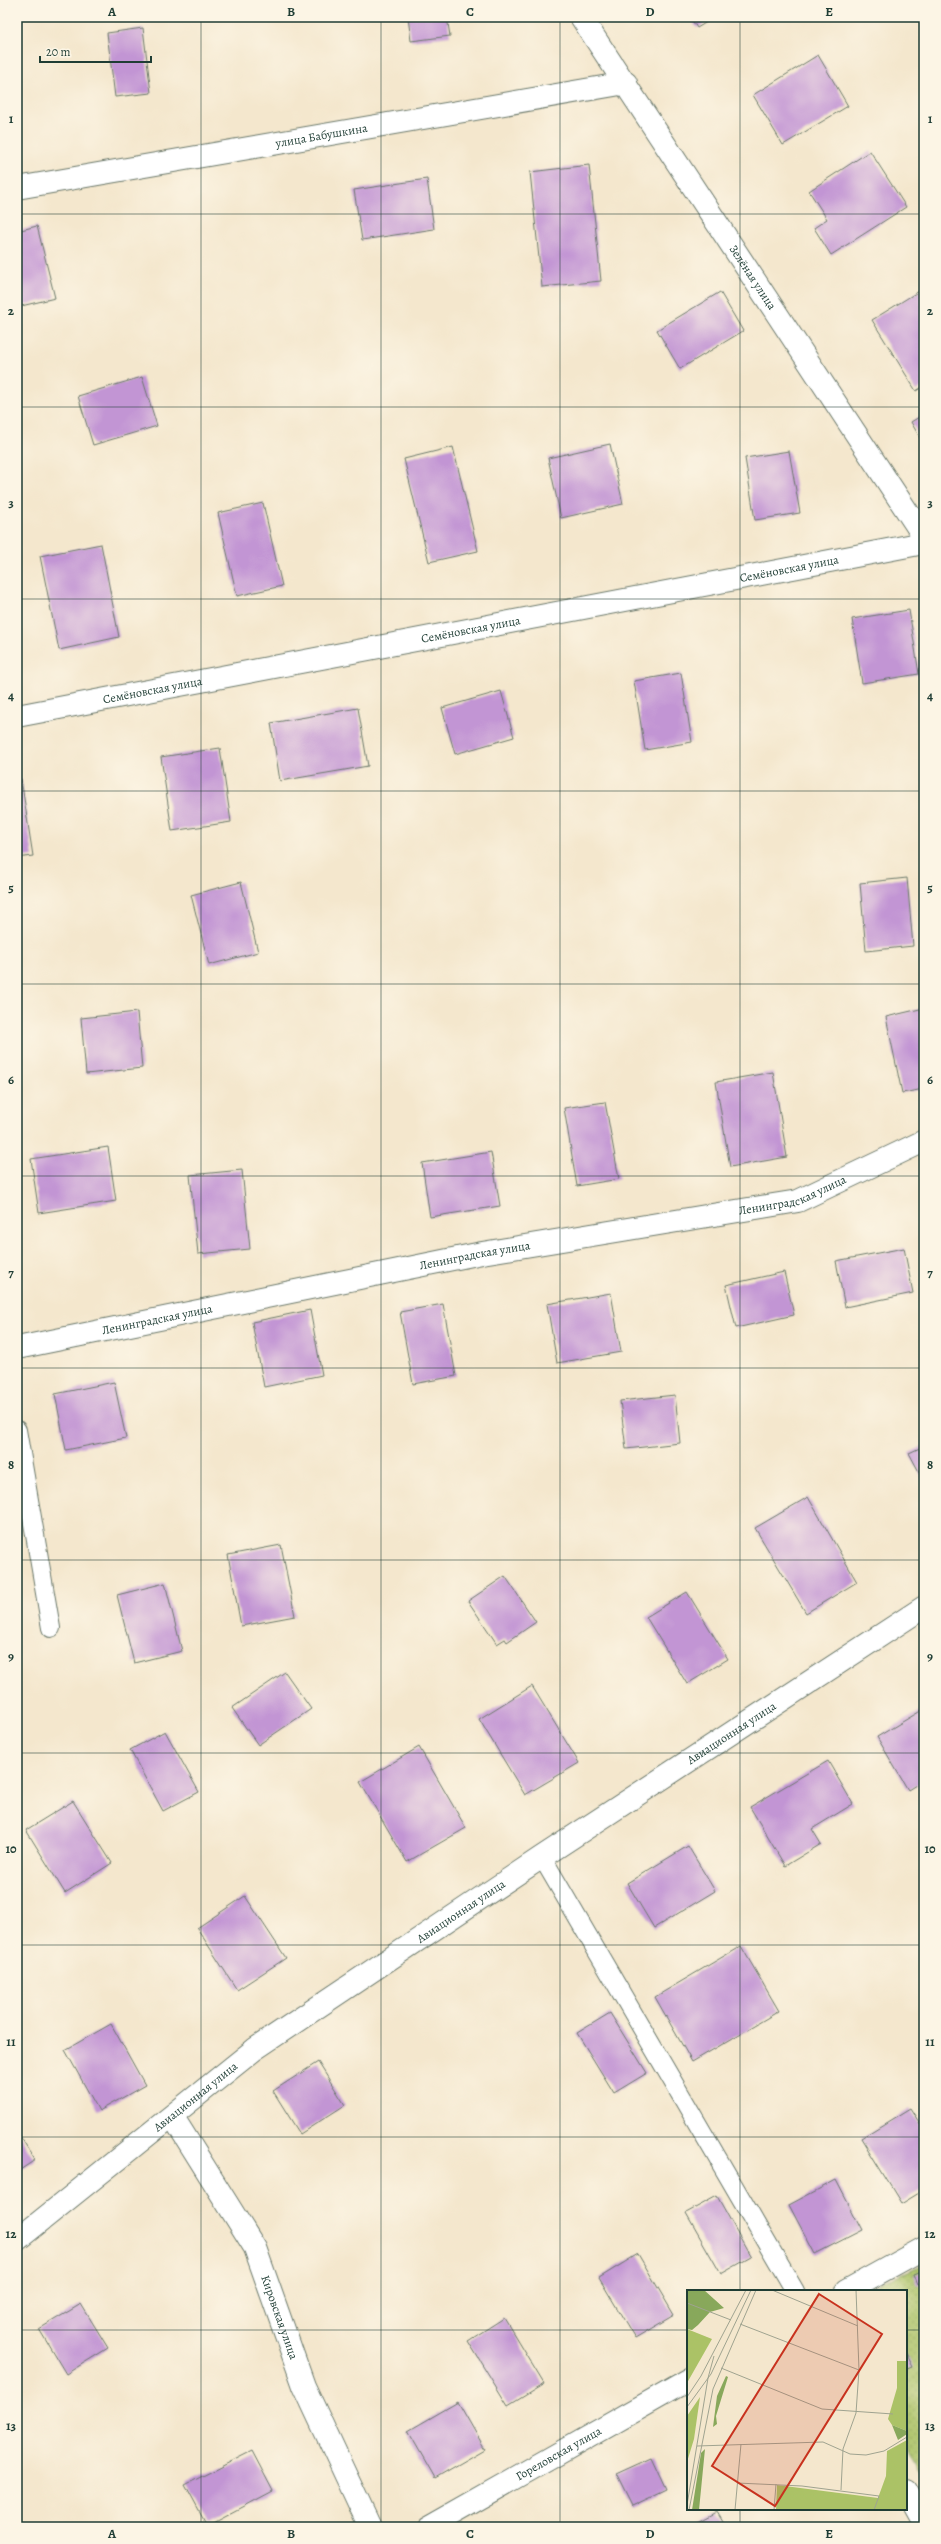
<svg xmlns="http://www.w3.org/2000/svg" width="941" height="2544" viewBox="0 0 941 2544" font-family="Alegreya,serif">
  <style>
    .grass { fill: url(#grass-dots); stroke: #65804d }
    .building { fill: #c295d4 }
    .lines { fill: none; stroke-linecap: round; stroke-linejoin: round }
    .service-casing { stroke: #6a786a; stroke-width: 20 }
    .minor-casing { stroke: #6a786a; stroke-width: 24 }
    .service { stroke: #fff; stroke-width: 18 }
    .minor { stroke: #fff; stroke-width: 22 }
    .grid { fill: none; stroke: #1f3d34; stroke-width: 1; stroke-opacity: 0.55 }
    .labels { text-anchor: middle; stroke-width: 3.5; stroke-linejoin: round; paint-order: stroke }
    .street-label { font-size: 12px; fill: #1f3d34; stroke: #fcf5e5 }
    .inset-road { fill: none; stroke: #9fa390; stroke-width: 1 }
    .view { fill: #c8321e; fill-opacity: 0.15; stroke: #c8321e; stroke-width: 2 }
    .inset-edge { fill: none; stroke: #1f3d34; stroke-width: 2 }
    .neatline { fill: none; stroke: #1f3d34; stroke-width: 1.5 }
    .grid-label { font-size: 13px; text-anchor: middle; font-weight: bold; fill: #1f3d34 }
  </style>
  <defs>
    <pattern id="grass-dots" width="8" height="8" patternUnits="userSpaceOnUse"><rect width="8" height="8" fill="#abc266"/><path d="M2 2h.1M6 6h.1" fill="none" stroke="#8b9f55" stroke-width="1.8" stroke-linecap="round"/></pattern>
  </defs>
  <rect width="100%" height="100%" fill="#fcf5e5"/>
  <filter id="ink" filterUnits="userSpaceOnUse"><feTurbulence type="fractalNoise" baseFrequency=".025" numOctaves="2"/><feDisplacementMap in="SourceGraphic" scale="8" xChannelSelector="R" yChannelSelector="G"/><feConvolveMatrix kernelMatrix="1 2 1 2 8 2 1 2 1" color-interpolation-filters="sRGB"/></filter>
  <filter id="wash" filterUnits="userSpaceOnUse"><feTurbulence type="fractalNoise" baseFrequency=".012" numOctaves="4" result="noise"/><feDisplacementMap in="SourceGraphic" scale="16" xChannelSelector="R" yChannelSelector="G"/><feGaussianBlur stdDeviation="0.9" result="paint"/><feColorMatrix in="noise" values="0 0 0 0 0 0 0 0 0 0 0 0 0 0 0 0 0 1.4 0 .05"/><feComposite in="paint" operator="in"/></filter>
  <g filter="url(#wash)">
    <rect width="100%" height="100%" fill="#f4e7cd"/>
    <path class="grass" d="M924 2264V2483L906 2451V2291H866Z"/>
    <g id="blocks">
      <path class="building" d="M408 17H447L450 36 411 41Z
        M690 17H715L697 28Z
        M143 28 151 93 115 97 107 33Z
        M818 55 848 106 783 145 753 95Z
        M870 151 906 207 831 255 814 228 827 219 809 191Z
        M589 165 601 281 542 287 530 172Z
        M427 179 434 229 362 240 354 190Z
        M37 226 55 298 17 307V231Z
        M924 288V386L916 391 872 320Z
        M720 292 743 331 680 369 657 330Z
        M142 377 157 426 93 445 78 396Z
        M924 414V445L911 422Z
        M610 444 623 504 561 518 548 458Z
        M453 447 478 551 429 562 404 459Z
        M789 451 800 513 755 520 745 458Z
        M263 503 282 586 237 596 218 513Z
        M101 544 119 637 59 650 40 556Z
        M909 610 919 674 862 683 852 619Z
        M681 673 692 742 645 750 634 681Z
        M501 691 514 737 455 754 442 708Z
        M358 708 368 766 280 781 271 723Z
        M220 748 231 822 172 831 161 757Z
        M21 779 33 856 17 858V780Z
        M907 878 913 946 866 951 860 883Z
        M241 882 258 952 209 965 191 895Z
        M924 1008V1089L902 1093 886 1017Z
        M137 1012 142 1068 86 1074 81 1018Z
        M773 1072 787 1157 730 1167 716 1082Z
        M605 1102 619 1179 577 1186 564 1108Z
        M108 1147 116 1201 39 1213 31 1159Z
        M491 1152 500 1206 430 1217 422 1163Z
        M242 1170 250 1249 198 1254 190 1175Z
        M904 1248 913 1293 845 1307 836 1261Z
        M784 1272 794 1315 736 1328 726 1285Z
        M611 1293 621 1352 557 1363 547 1304Z
        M443 1304 456 1376 413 1384 400 1312Z
        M310 1310 322 1375 264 1387 252 1322Z
        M114 1382 126 1438 66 1450 55 1394Z
        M675 1395 680 1443 626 1449 620 1401Z
        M924 1446V1481L909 1453Z
        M808 1497 857 1582 806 1613 755 1528Z
        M281 1545 295 1616 241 1626 228 1555Z
        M505 1576 536 1622 507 1642 505 1639 497 1644 468 1601Z
        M165 1583 182 1651 134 1663 117 1595Z
        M687 1592 728 1659 687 1684 646 1617Z
        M285 1672 311 1709 258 1745 232 1708Z
        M532 1686 579 1763 525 1795 479 1719Z
        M924 1709V1780L908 1790 877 1737Z
        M165 1731 199 1792 163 1811 130 1750Z
        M419 1747 466 1828 407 1862 360 1782Z
        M828 1761 853 1804 812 1829 821 1844 785 1866 750 1807Z
        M73 1801 112 1863 65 1893 26 1830Z
        M688 1846 715 1891 654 1928 627 1883Z
        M245 1896 286 1958 237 1990 197 1928Z
        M741 1946 779 2011 692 2062 655 1997Z
        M610 2013 647 2073 614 2093 577 2033Z
        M111 2024 145 2085 99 2111 65 2050Z
        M318 2062 345 2105 300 2134 273 2091Z
        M910 2108 924 2130V2189L901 2203 861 2138Z
        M17 2131 35 2160 17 2172Z
        M836 2180 862 2230 815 2254 789 2205Z
        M717 2196 751 2257 721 2274 686 2213Z
        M638 2254 674 2315 635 2338 599 2278Z
        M924 2271V2283L918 2285 914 2275Z
        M81 2304 108 2348 66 2374 39 2329Z
        M504 2318 544 2384 508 2406 468 2341Z
        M906 2353 913 2367 906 2370Z
        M458 2402 485 2449 435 2478 408 2431Z
        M252 2451 273 2491 207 2526 185 2485Z
        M651 2458 666 2490 632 2506 616 2474Z
        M717 2512 726 2527H689Z"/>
    </g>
  </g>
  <g filter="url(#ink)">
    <use href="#blocks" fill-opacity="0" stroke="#6a786a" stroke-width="1"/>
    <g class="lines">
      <g class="service-casing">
        <path id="service" d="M17 1430 51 1628
          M542 1857 795 2291"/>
      </g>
      <g class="minor-casing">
        <g id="minor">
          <path id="s1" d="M581 17 924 537"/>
          <path id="s2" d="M17 188 626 83"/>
          <path id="s3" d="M17 716 924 543"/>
          <path id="s4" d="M17 1348 482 1253 798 1201 924 1141"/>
          <path id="s5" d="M173 2117 255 2248 304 2386 370 2527"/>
          <path id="s6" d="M17 2240 255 2049 542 1857 924 1607"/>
          <path d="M846 2291 924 2248"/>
          <path d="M906 2491 924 2524"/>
          <path id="s7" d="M429 2527 688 2380"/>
        </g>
      </g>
      <use href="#service" class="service"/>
      <use href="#minor" class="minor"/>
    </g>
  </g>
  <path class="grid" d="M201 17V2527M381 17V2527M560 17V2527M740 17V2291M17 214H924M17 407H924M17 599H924M17 791H924M17 984H924M17 1176H924M17 1368H924M17 1560H924M17 1753H924M17 1945H924M17 2137H924M17 2330H688M906 2330H924M740 2509V2527"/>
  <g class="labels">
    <g class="street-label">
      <text dy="4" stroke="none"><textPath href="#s2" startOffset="309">улица Бабушкина</textPath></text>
      <text dy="4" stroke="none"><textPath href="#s1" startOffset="312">Зелёная улица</textPath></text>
      <text dy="4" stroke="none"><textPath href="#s3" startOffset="786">Семёновская улица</textPath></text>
      <text dy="4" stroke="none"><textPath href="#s3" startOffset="462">Семёновская улица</textPath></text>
      <text dy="4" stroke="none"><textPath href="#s3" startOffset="138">Семёновская улица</textPath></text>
      <text dy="4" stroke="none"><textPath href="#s4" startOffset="791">Ленинградская улица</textPath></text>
      <text dy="4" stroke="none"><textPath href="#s4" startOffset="467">Ленинградская улица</textPath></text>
      <text dy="4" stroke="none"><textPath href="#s4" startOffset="143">Ленинградская улица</textPath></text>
      <text dy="4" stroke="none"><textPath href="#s6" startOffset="877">Авиационная улица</textPath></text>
      <text dy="4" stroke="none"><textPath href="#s6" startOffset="553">Авиационная улица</textPath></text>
      <text dy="4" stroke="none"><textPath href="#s6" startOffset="229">Авиационная улица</textPath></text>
      <text dy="4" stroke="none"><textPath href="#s5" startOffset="228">Кировская улица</textPath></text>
      <text dy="4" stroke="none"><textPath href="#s7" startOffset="149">Гореловская улица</textPath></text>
    </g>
  </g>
  <g transform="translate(687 2290)">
    <rect width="220" height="220" fill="#f4e7cd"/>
    <path d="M0 39 25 49 0 93ZM210 71H220V141L205 135 201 129 210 98ZM13 107 7 149 0 172V126ZM220 150V220H89L90 195 191 208 199 186 200 161Z" fill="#abc266"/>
    <path d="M0 0H17L37 18 23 22 11 35 5 40 0 39ZM39 86 41 87 29 126 30 134 26 137 30 106ZM205 135 220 141V144L211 150ZM18 159 12 220H5L14 163Z" fill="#88a85b"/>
    <path class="inset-road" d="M85 0 171 36M0 13 44 30M53 34 172 80M34 78 135 119 206 124M0 107 14 86 59 0M0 117 24 84 64 0M10 156 136 152 163 164 179 165 197 161 220 147M50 193 115 196 192 206 187 220M154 200 156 159 169 123 172 80 169 0M0 215 21 88 27 66M2 220 26 99 69 0M48 220 54 154M87 220 89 194"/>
    <path class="view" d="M132 4 195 44 88 216 25 176Z"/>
    <rect width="220" height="220" class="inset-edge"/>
  </g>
  <rect width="941" height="2544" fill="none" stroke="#fcf5e5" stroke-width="44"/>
  <path d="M40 56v6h111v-6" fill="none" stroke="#1f3d34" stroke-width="2"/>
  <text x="46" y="56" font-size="12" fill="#1f3d34" stroke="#fcf5e5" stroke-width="3" paint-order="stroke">20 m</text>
  <rect x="22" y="22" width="897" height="2500" class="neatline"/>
  <g class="grid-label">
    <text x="112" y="16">A</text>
    <text x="291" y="16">B</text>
    <text x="470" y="16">C</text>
    <text x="650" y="16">D</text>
    <text x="829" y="16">E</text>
    <text x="11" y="123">1</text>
    <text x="930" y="123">1</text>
    <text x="11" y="315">2</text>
    <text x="930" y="315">2</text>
    <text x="11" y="507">3</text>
    <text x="930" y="507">3</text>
    <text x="11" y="700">4</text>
    <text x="930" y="700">4</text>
    <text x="11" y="892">5</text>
    <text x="930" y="892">5</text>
    <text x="11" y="1084">6</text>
    <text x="930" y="1084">6</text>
    <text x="11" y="1277">7</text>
    <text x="930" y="1277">7</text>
    <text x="11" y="1469">8</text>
    <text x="930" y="1469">8</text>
    <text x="11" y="1661">9</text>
    <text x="930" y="1661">9</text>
    <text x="11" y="1853">10</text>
    <text x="930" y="1853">10</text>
    <text x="11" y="2046">11</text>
    <text x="930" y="2046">11</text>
    <text x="11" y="2238">12</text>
    <text x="930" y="2238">12</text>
    <text x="11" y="2430">13</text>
    <text x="930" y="2430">13</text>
    <text x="112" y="2538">A</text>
    <text x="291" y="2538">B</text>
    <text x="470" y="2538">C</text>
    <text x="650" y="2538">D</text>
    <text x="829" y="2538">E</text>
  </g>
</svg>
